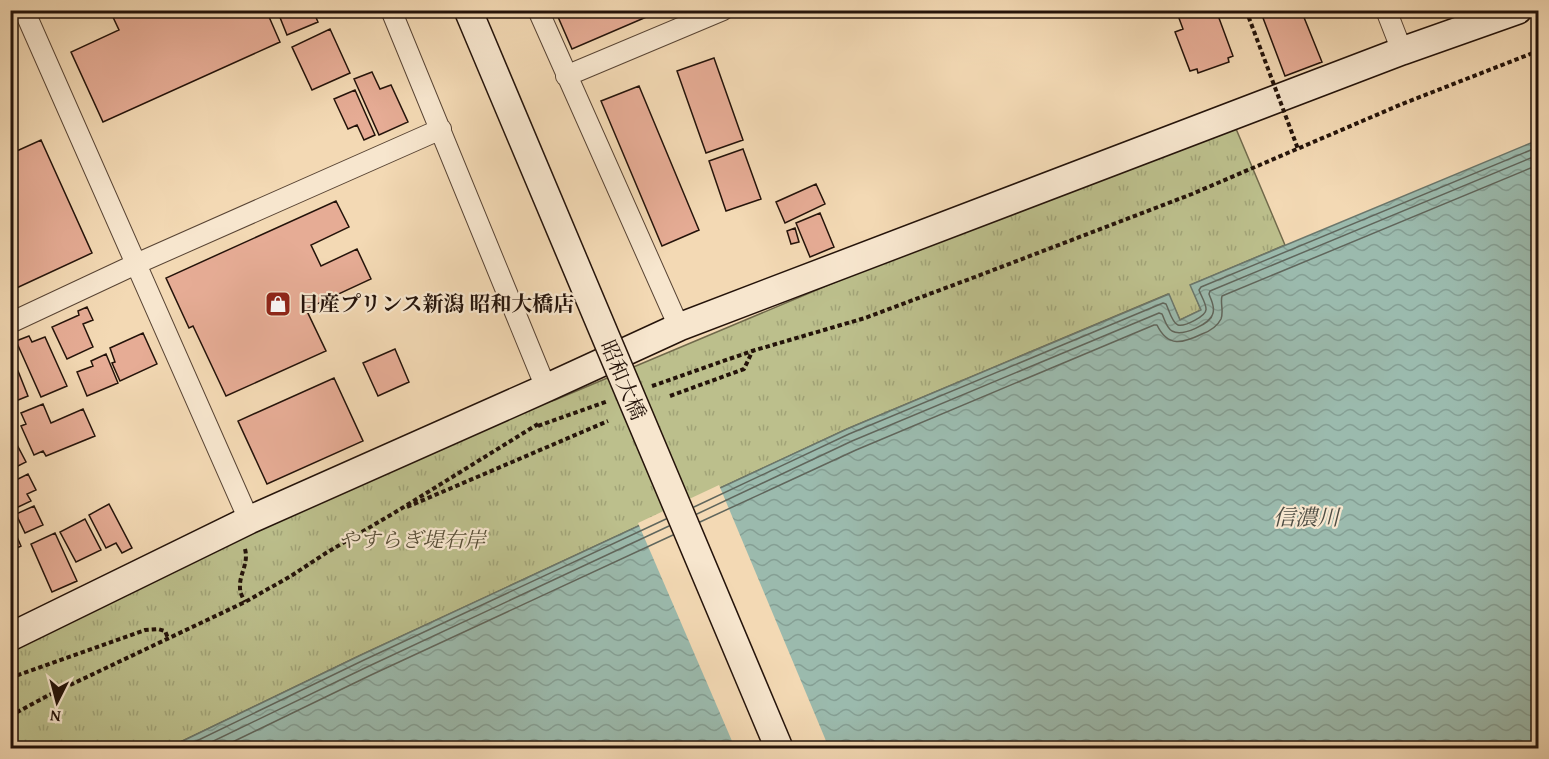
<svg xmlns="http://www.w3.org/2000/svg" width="1549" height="759" viewBox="0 0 1549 759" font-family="'Gentium Book Plus','Noto Serif JP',serif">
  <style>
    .park { fill: url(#park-tufts); stroke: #70694b; stroke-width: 1.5 }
    .water { fill: url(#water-waves); stroke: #6b776c; stroke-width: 1.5 }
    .pier { fill: #f3d9b4 }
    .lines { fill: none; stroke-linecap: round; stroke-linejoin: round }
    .shore { stroke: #60665c; stroke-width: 1.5 }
    .building { fill: #e6ac95; stroke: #24130a; stroke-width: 1.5 }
    .street-casing { stroke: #584434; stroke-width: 22 }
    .secondary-casing { stroke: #24130a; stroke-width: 30 }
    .path { stroke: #24130a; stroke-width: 4; stroke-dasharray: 4.5 3; stroke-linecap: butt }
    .street { stroke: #f7e6ce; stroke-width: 20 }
    .secondary { stroke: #f7e6ce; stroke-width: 27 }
    .secondary-bridge-casing { stroke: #24130a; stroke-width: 30; stroke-linecap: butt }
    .path-bridge { stroke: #24130a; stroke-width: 4; stroke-dasharray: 4.5 3; stroke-linecap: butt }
    .secondary-bridge { stroke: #f7e6ce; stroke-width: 27 }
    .labels { text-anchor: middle; stroke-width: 4.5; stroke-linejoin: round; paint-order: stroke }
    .poi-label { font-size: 21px; font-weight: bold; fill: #24130a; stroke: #f7e6ce; text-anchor: start }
    .street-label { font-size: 21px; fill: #24130a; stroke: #f7e6ce }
    .park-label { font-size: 21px; font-style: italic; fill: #594f38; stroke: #f7e6ce }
    .water-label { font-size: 22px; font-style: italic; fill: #4e4d43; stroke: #f7e6ce }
  </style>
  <defs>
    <pattern id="park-tufts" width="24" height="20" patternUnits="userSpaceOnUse" patternTransform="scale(1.5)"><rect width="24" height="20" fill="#bcbf8c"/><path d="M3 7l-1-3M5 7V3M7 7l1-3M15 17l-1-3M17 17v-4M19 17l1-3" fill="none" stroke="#a1a377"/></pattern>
    <pattern id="water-waves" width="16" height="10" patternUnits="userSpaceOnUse" patternTransform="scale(1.5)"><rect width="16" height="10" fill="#9bbaad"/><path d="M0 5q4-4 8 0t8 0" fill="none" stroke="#859f94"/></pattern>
  </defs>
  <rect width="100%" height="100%" fill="#f3d9b4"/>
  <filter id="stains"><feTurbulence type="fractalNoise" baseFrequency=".00333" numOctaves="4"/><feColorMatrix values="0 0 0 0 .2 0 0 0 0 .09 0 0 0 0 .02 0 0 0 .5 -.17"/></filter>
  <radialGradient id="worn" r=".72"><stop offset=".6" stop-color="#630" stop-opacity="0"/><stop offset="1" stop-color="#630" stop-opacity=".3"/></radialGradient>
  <path class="park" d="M1234 124 1285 245 1191 285 1201 310 1180 320 1168 294 847 429 361 655 168 748H11V651L132 592 236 535 520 409 555 400 926 244Z"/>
  <path class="water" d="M1538 140V748H168L361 655 847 429 1169 294 1180 320 1201 310 1190 285Z"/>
  <path class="pier" d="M719 485 829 748H735L638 523Z"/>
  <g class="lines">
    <path class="shore" d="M694 507 849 434 1163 303 1166 304C1169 310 1172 323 1178 325 1184 327 1207 316 1206 309 1206 303 1201 296 1199 290L1201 287 1538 147
      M697 514 852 441 1159 313 1162 314C1165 320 1166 327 1172 331 1182 337 1211 324 1213 313 1215 306 1211 300 1209 294L1210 291 1538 155
      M700 522 856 450 1154 325H1157C1168 348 1183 343 1202 334 1210 331 1217 327 1221 319 1224 311 1220 303 1222 296L1538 165
      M182 748 364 660 666 519
      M199 748 367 667 669 526
      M220 748 371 675 673 535"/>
  </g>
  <path class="building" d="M118 10H149L152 16 165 10H266L280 42 103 122 71 52 119 30 111 13Z
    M277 10H321L314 13 318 22 287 35Z
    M555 10H579L581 14 590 10 658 12 572 49Z
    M1176 10H1216L1233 56 1228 58 1229 62 1198 73 1197 69 1190 71 1175 32 1183 29Z
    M1260 10H1301L1322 62 1285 76Z
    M1409 10H1429L1411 17Z
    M330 29 350 73 312 90 292 47Z
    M714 58 743 140 706 153 677 71Z
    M372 72 380 89 391 85 408 122 379 135 354 79Z
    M639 86 699 230 662 246 601 101Z
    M355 90 375 135 364 140 357 125 348 129 334 99Z
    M41 140 92 253 10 291V154Z
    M743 149 761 199 726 211 709 161Z
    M816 184 825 204 785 223 776 202Z
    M336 201 349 227 311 245 321 266 357 249 371 279 306 309 326 351 226 396 193 326 189 328 166 278Z
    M820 213 834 247 810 257 796 223Z
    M795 228 799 242 791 244 787 231Z
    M87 307 93 320 83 324 93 347 67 359 52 327 79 315 78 311Z
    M143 333 157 364 120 381 112 363 115 362 110 348Z
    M29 336 32 342 45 337 67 386 41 397 16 341Z
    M395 349 409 382 378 396 363 363Z
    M106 354 118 383 87 396 77 372 93 366 91 361Z
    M10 365 14 372 18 371 28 396 11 403Z
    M334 378 363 441 267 484 238 421Z
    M43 404 51 423 83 409 95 436 46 456 43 451 34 455 21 426 26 424 21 413Z
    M14 439 26 462 10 470V440Z
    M28 474 36 490 27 494 31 501 14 509 10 502V483Z
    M109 504 132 548 122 553 116 543 106 548 89 515Z
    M34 506 43 525 25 533 16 514Z
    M85 519 101 550 76 562 60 532Z
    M10 521 21 546 10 551Z
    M55 533 77 581 52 592 31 544Z"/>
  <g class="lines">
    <g class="street-casing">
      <path id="street" d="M24 10 249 520
        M391 10 546 388
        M538 10 679 327
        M1386 10 1402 51
        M566 76 723 10
        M10 323 136 264 441 129"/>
    </g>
    <g class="secondary-casing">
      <path id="secondary" d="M10 637 249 520 546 388 679 327 1402 51 1518 10"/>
    </g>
    <path class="path" d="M652 386 752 351 865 318 975 277 1192 194 1402 104 1538 51
      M670 396 744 369 752 352
      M538 426 608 401
      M407 507 608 421
      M245 549C249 564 239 574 240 588 240 593 243 598 245 602
      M10 678 145 630 158 629 165 631 168 638
      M10 716 49 695 245 602 291 576 326 553 394 513 538 424"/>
    <use href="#street" class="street"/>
    <use href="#secondary" class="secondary"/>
    <g class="secondary-bridge-casing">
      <path id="secondary-bridge" d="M468 10 779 748"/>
    </g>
    <path class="path-bridge" d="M1246 10 1298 149"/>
    <use href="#secondary-bridge" class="secondary-bridge"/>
  </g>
  <defs>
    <g id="shop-square" transform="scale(1.35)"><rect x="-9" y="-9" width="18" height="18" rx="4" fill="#8f2418" stroke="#f7e6ce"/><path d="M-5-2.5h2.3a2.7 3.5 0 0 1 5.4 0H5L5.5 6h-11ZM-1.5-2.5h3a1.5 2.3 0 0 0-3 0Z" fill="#fff"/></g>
  </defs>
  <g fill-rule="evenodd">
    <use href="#shop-square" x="278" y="304"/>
  </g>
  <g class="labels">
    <g class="poi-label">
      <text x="298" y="311">日産プリンス新潟 昭和大橋店</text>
    </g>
    <g class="street-label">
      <text transform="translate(623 380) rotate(67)" y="7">昭和大橋</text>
    </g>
    <g class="park-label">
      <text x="412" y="547">やすらぎ堤右岸</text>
    </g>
    <g class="water-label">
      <text x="1306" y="525">信濃川</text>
    </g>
  </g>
  <rect width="1549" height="759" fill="none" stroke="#f3d9b4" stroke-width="36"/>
  <rect x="12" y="12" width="1525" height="735" fill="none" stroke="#24130a" stroke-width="3"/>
  <rect x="18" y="18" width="1513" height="723" fill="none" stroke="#24130a" stroke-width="1.5"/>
  <g transform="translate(57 702) rotate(186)" stroke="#f7e6ce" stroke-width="4.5" paint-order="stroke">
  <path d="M0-4.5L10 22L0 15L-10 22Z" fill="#24130a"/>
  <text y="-9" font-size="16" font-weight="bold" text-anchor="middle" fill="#24130a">N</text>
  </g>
  <rect width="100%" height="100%" filter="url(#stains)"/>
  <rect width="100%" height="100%" fill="url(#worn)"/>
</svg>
